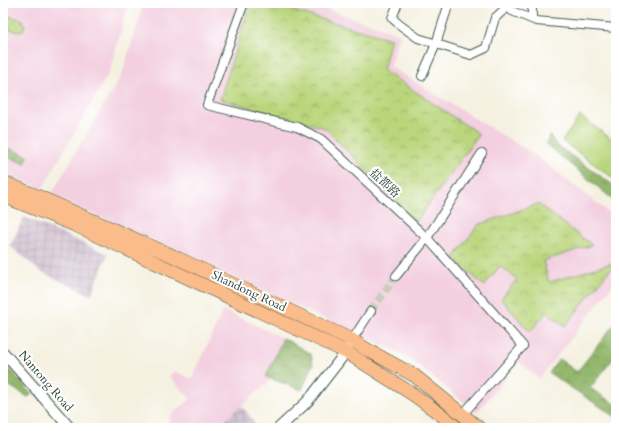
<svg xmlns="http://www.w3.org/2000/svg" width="619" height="431" viewBox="0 0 619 431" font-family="Cardo,'Noto Serif SC',serif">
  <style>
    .built { fill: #f3cfdf }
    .industrial { fill: url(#industrial-grid) }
    .grass { fill: url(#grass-dots); stroke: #6c8a58 }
    .forest { fill: url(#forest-crowns); stroke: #597a50 }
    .park { fill: url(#park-crowns); stroke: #6c8a58 }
    .garden { fill: #bad67c; stroke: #6c8a58 }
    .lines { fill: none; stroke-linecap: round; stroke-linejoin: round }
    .minor-tunnel { stroke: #cacdbe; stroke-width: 8; stroke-dasharray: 8 4; stroke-linecap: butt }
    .minor-casing { stroke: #3f584e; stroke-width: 10 }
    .tertiary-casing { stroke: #3f584e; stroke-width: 12 }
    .primary-casing { stroke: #3f584e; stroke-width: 14 }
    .minor { stroke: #fff; stroke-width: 8 }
    .tertiary { stroke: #fff; stroke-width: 10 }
    .primary { stroke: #fabc8b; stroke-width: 13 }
    .labels { text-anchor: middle; stroke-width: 4; stroke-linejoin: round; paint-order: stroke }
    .street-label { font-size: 12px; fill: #1f3d34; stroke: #fff }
  </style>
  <defs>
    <pattern id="industrial-grid" width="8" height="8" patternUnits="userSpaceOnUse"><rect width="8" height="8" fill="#cfbdce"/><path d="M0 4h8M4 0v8" fill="none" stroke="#b1a3b2"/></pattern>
    <pattern id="grass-dots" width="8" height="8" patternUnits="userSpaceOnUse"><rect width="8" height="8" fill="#bad67c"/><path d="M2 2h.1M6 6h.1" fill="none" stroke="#97af66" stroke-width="1.8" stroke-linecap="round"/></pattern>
    <pattern id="forest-crowns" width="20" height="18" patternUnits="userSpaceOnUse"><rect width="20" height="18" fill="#93b76c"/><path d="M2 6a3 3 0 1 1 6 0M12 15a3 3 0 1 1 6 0" fill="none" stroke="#77965a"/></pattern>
    <pattern id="park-crowns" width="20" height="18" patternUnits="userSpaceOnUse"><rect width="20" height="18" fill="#bad67c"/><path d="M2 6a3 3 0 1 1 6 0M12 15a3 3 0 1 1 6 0" fill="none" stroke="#97af66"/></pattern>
  </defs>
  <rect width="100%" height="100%" fill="#fff"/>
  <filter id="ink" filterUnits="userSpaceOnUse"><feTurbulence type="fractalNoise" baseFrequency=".025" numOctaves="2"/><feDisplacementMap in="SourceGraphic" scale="8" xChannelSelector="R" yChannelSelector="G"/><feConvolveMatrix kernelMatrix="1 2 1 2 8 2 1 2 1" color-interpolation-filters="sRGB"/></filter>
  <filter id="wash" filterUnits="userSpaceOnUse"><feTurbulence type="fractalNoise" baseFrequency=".012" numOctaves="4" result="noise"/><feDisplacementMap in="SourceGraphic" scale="16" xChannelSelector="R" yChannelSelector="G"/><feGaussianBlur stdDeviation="0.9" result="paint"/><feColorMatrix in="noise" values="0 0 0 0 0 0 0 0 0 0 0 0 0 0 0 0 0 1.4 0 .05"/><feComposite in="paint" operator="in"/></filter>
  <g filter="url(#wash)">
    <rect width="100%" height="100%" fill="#f5f1e1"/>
    <path class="built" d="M3 3H128L110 71 42 189 3 173Z
      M144 3H308L400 34 390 66 417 83 535 155 616 218V281L539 379 519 362 477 412 407 357 372 340 51 195 122 74Z
      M223 310 283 338 266 377 272 379 216 428H173L169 423 170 416 191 399 169 376 174 371 192 379Z"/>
    <path class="industrial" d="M24 217 108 254 91 295 41 272 10 246Z
      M241 406 250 416 257 428H216Z"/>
    <path class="grass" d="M6 15 23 20 25 25 23 30 19 32 3 27V16Z"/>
    <path class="forest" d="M550 136 554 142 559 147 616 187V202L546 144Z
      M3 146 28 156 25 164 3 155Z
      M616 322V355L590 388 616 405V417L549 373 559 359 577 372Z
      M283 338 311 354 313 365 302 390 266 377Z
      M3 361 32 394 28 397 3 382Z"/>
    <path class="park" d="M250 3H266L391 39 383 70 479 134 416 222 325 128 220 99Z
      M538 204 592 245 543 261 549 282 616 262 565 326 547 312 530 332 501 299 517 279 500 266 484 286 454 258 478 225Z"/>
    <path class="garden" d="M580 116 616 142V180L562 141Z"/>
  </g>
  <g filter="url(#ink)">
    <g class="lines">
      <path class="minor-tunnel" d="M371 311 396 276"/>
      <g class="minor-casing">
        <path id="minor" d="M244 3 207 105 297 127 321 139 427 238 523 346 463 414
          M398 3 392 18 400 25 418 38 471 55 486 48 495 18 507 7
          M532 3V19
          M504 4 512 11 536 21 616 28
          M422 76 436 44 449 3
          M396 276 427 238 482 153
          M352 340 371 311"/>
      </g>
      <g class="tertiary-casing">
        <path id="tertiary" d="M3 352 70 428
          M279 428 308 401 346 352 348 347"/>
      </g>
      <g class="primary-casing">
        <path id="primary" d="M3 182 35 195 173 256 352 340 366 349 415 376 479 428
          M3 196 77 226 346 352 414 395 444 417 457 428"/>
      </g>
      <use href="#minor" class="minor"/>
      <use href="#tertiary" class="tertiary"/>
      <use href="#primary" class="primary"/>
    </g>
  </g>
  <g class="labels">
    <g class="street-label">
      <text transform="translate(385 183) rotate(43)" y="4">盐都路</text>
      <text transform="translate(249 291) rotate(25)" y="4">Shandong Road</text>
      <text transform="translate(46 381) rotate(49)" y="4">Nantong Road</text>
    </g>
  </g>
  <rect width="619" height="431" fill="none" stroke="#fff" stroke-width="16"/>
</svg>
